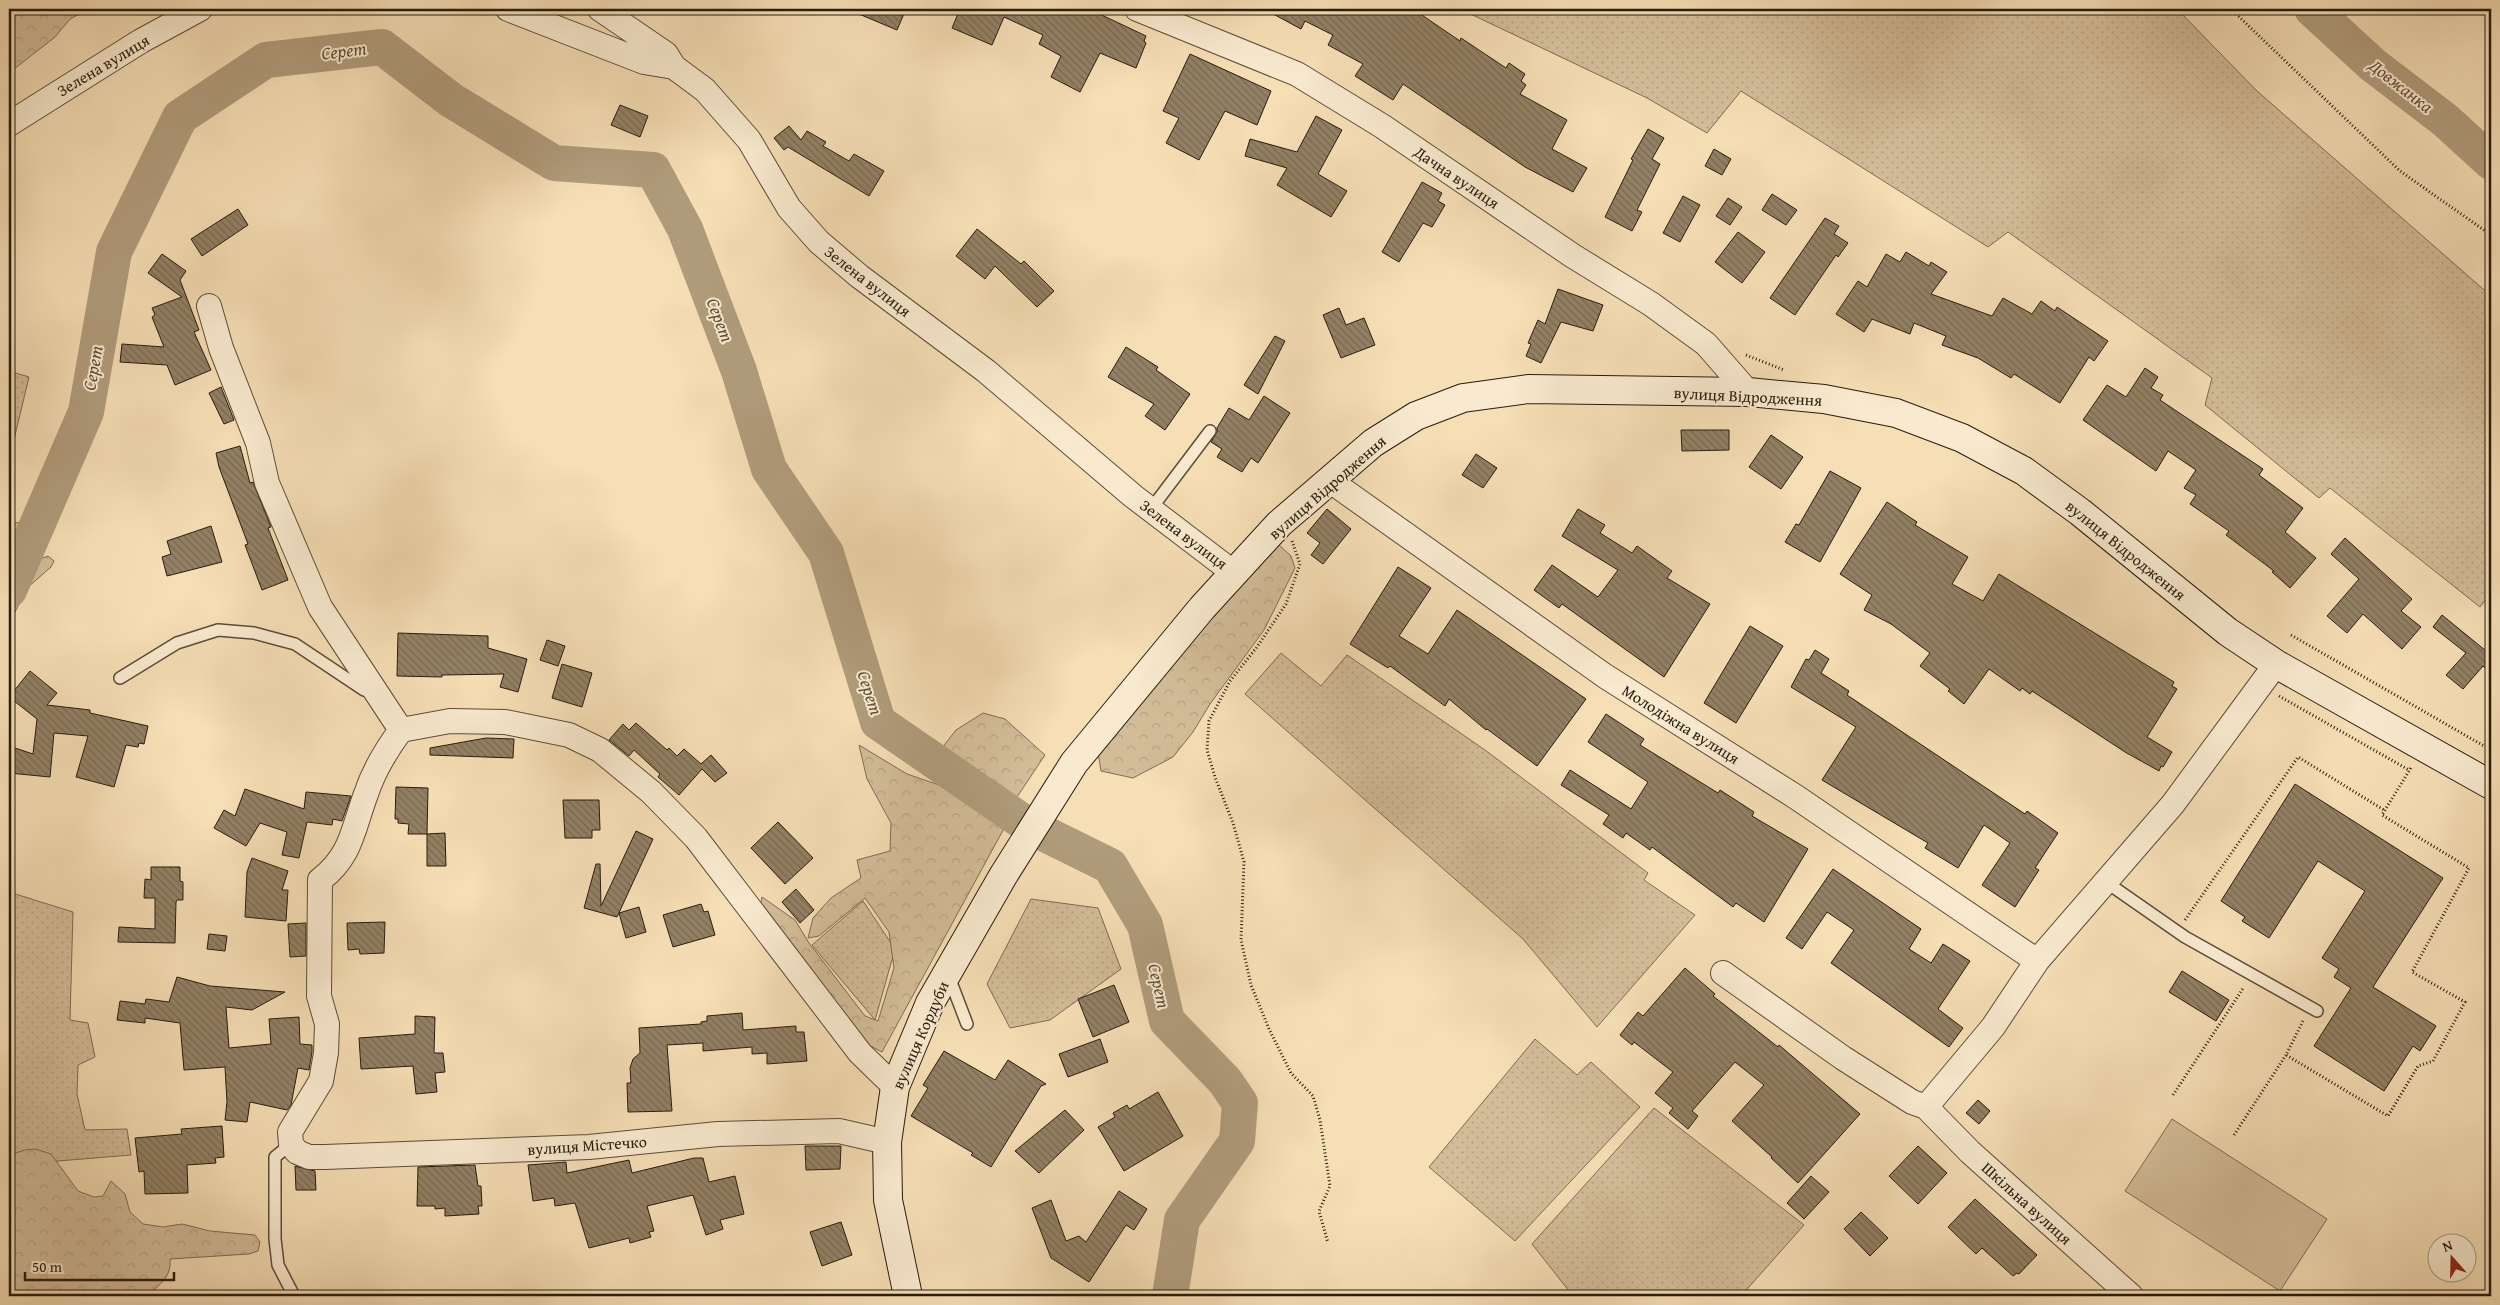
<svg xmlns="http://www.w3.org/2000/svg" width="2500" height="1305" viewBox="0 0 2500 1305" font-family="'Gentium Book Plus',serif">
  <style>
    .grass { fill: url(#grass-dots); stroke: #7d6c54 }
    .forest { fill: url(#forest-crowns); stroke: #7d6c54 }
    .pitch { fill: #d3bd99; stroke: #7d6c54 }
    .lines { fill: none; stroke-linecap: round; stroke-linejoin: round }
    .river { stroke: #b09c7c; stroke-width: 36 }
    .building { fill: url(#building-back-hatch); stroke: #271c0e }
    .lane-casing { stroke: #5b4c38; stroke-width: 14 }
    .street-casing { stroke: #5b4c38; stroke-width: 26 }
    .secondary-casing { stroke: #271c0e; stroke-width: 30 }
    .path { stroke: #271c0e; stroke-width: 3; stroke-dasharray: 1 2.5; stroke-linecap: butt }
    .lane { stroke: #f9eacf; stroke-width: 11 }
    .street { stroke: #f9eacf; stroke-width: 24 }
    .secondary { stroke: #f9eacf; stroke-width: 28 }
    .labels { text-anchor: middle; stroke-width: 4; stroke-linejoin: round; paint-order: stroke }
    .street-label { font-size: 16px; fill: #271c0e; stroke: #f9eacf }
    .water-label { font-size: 18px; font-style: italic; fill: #5e4f3a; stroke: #f9eacf }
  </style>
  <defs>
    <pattern id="grass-dots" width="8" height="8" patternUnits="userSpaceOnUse" patternTransform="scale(1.25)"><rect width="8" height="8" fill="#d3bd99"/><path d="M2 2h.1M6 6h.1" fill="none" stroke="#b5a283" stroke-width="1.8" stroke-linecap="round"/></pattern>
    <pattern id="forest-crowns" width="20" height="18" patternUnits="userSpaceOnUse" patternTransform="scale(1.25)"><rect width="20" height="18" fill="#d3bd99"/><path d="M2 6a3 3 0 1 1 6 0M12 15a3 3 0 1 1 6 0" fill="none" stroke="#b5a283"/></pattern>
    <pattern id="building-back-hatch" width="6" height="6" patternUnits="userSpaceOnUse" patternTransform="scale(1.25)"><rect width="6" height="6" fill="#938165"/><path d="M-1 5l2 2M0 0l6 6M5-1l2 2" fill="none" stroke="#786952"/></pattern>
  </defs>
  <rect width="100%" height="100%" fill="#f6deb5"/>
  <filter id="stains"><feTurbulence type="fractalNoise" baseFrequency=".004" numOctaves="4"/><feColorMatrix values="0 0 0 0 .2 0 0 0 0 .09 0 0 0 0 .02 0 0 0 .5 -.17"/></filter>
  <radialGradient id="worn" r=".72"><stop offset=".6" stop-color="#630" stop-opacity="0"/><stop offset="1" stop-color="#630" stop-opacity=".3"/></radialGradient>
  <path class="grass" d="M1460 9H2177L2257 91 2491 296V593L2480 607 2330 488 2319 498 2205 405 2212 378 2008 232 1988 247 1741 91 1707 133 1647 98Z
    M9 371 29 377 11 452 9 451Z
    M1281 653 1321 686 1347 655 1485 750 1648 873 1644 880 1695 915 1597 1027 1523 939 1245 694Z
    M9 892 73 912 70 1020 88 1023 95 1057 78 1065 77 1094 85 1130 127 1129 131 1155 9 1165Z
    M1031 899 1098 908 1121 969 1050 1020 1010 1028 987 984Z
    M863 901 895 949 875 1020 812 945Z
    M1535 1039 1577 1075 1591 1062 1640 1107 1515 1241 1429 1167Z
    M1654 1108 1804 1225 1741 1296H1573L1532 1244Z"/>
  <path class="forest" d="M9 9H89L70 19 55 37 9 73Z
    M22 522 28 529 16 576 9 589V524Z
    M1279 545 1291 556 1295 568 1264 630 1210 704 1193 732 1173 757 1133 778 1101 771 1097 746 1251 548Z
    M48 556 54 561 51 567 27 588 9 624V601L28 563Z
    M983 713 1005 719 1045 755 1013 803 977 785 942 748 956 730Z
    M859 745 907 774 948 788 987 807 1007 823 882 1052 867 1044 759 912 762 897 795 920 809 943 865 1016 878 1021 894 968 889 932 865 898 819 936 808 938 813 918 831 898 861 878 857 860 890 851 891 823 867 779Z
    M35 1149 51 1154 78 1191 94 1197 103 1196 111 1181 125 1194 130 1212 143 1224 163 1227 182 1224 210 1231 255 1235 260 1242 258 1251 249 1254 170 1259C172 1277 159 1285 147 1296H9V1155L25 1150Z"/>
  <path class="pitch" d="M2172 1119 2327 1219 2280 1291 2125 1191Z"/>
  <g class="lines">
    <path class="river" d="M2312 9 2373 65 2445 120 2491 162
      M9 590 86 412 114 252 180 117 266 60 382 47 451 100 554 163 653 170 685 229 739 371 769 469 826 553 878 722 1029 826 1110 866 1145 925 1167 1021 1225 1081 1240 1103 1237 1141 1182 1220 1170 1296"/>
  </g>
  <path class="building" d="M847 9H906L897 30Z
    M960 9H1089L1146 36 1144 41 1146 43 1136 68 1100 53 1080 92 1051 77 1061 56 1039 44 1043 35 1004 17 992 45 952 28Z
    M1264 9H1413L1460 41 1461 38 1506 68 1509 63 1525 74 1521 81 1526 85 1520 94 1567 120 1552 149 1587 168 1573 192 1525 167 1403 84 1393 100 1355 76 1363 64 1328 45 1333 35 1305 21 1301 29Z
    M1190 54 1271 91 1257 125 1225 111 1199 160 1166 143 1179 118 1163 111Z
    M620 105 648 116 640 137 611 125Z
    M1316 116 1342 130 1318 174 1347 191 1331 217 1277 185 1287 168 1245 156 1250 139 1297 152Z
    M789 126 801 140 807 131 826 142 823 146 849 161 854 154 884 171 869 196 788 147 784 150 774 138Z
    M1648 129 1664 138 1652 159 1660 164 1637 210 1642 212 1632 231 1605 217 1633 160 1631 159Z
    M1714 149 1731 159 1722 175 1705 166Z
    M1422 182 1442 193 1438 201 1445 205 1432 227 1423 223 1399 262 1382 252Z
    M1772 194 1797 210 1786 225 1762 210Z
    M1683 196 1700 205 1680 242 1663 233Z
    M1728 198 1742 207 1730 225 1716 216Z
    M238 209 248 225 202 256 191 239Z
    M1825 218 1839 226 1834 234 1848 243 1838 257 1836 255 1795 315 1770 298Z
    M977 229 1021 264 1024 261 1054 291 1037 307 995 266 985 279 956 256Z
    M1738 232 1765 252 1742 283 1715 262Z
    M1906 252 1929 266 1931 262 1947 272 1931 294 1992 316 2003 298 2032 314 2041 301 2055 311 2057 307 2108 341 2094 361 2089 357 2060 403 2014 374 2011 378 1978 358 1942 345 1946 336 1914 323 1910 334 1872 319 1864 332 1836 314 1858 281 1867 287 1886 254 1900 262Z
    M162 254 186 271 180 280 199 330 194 332 211 370 175 385 167 365 120 362 122 344 164 347 152 317 155 315 152 308 182 297 148 273Z
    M1558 289 1603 305 1593 331 1561 322 1541 363 1526 356 1531 344 1528 343 1538 320 1545 324Z
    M1339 308 1346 325 1364 318 1375 345 1341 358 1323 315Z
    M1275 336 1285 341 1258 394 1244 385Z
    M1126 347 1158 367 1156 370 1190 394 1165 430 1145 416 1154 404 1108 377Z
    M2145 368 2158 377 2151 388 2163 395 2160 400 2263 469 2259 475 2303 508 2285 532 2316 558 2290 588 2272 572 2274 571 2226 535 2229 531 2190 504 2196 495 2184 488 2196 470 2168 451 2156 471 2083 420 2107 385 2126 397Z
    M221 387 234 420 224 424 209 393Z
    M1264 396 1290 413 1258 463 1251 458 1242 472 1217 457 1222 449 1211 442 1217 432V428L1229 408 1249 420Z
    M1681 430H1729V450L1682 451Z
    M1771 435 1803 457 1781 489 1749 467Z
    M240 446 250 483 253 482 271 527 268 528 288 580 262 590 245 545 248 544 219 467 216 453Z
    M1476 454 1497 468 1483 488 1462 475Z
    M1830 471 1861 488 1820 562 1785 542 1796 524 1799 525Z
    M1887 502 1917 522 1915 525 1968 557 1952 584 1983 601 1999 574 2174 682 2172 686 2177 689 2147 737 2172 752 2163 767 2161 766 2159 771 2125 752 2032 691 2030 694 2022 688 2020 691 1989 669 1964 704 1948 691 1950 689 1920 666 1930 653 1891 624 1864 610 1872 595 1840 574Z
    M1327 509 1351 529 1323 564 1311 555 1320 543 1307 533Z
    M1578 509 1605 525 1600 533 1632 553 1637 546 1672 571 1667 578 1710 604 1664 677 1562 604 1559 608 1534 590 1552 565 1598 597 1618 570 1562 536Z
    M211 526 222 562 167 576 162 557 171 554 167 541Z
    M2345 538 2412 599 2401 611 2421 627 2402 649 2363 614 2347 633 2327 616 2359 579 2331 554Z
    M1398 567 1431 588 1399 636 1428 654 1457 610 1586 699 1537 766 1487 729 1486 730 1449 699 1445 706 1390 666 1388 668 1350 644Z
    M2442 615 2491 655V673L2483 666 2463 689 2446 675 2466 653 2433 627Z
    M1750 626 1783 646 1736 723 1704 703Z
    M398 633 488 636V648L527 659 518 692 500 687 504 674 442 675V677L397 676Z
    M547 640 565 646 558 666 540 660Z
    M1815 650 1829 659 1821 673 1849 691 1847 695 2025 814 2027 811 2058 833 2035 868 2039 870 2015 907 1982 885 2010 843 1984 825 1958 868 1925 848 1928 843 1822 780 1856 727 1791 687 1806 659 1809 660Z
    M562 664 592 673 582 707 552 698Z
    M30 671 57 693 47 705 90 710V713L148 726 144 744 139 743 138 747 126 745 114 787 76 777 88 736 54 733 50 777 9 773V746L33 754 37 719 9 697Z
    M1606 714 1644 739 1640 745 1718 793 1720 790 1754 812 1752 816 1808 849 1764 922 1736 903 1733 907 1652 847 1650 850 1626 833 1623 838 1603 824 1609 815 1561 785 1570 770 1631 809 1648 782 1588 742Z
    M636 723 667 750 669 748 677 756 684 749 701 764 711 755 727 773 715 782 702 769 679 795 658 777 660 774 634 750 629 756 609 740 623 724 629 730Z
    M486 738 514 739 513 758 430 755V748Z
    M2295 784 2443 878 2373 987 2436 1026 2420 1051 2413 1046 2384 1091 2314 1046 2351 988 2334 977 2339 969 2322 958 2365 891 2318 861 2269 938 2242 921 2245 917 2221 901Z
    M396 787 428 788 427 834 445 833 446 866H427V834H408L409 824 398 823V819H395Z
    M245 789 304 809 306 792 351 796 342 821 333 819 332 825 307 822 299 858 282 855 287 832 260 823 246 846 214 828 224 810 235 816Z
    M563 800H599L600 830H592V838H565Z
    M778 822 813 858 785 884 751 848Z
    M636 831 653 839 617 917 584 908 596 864H600L601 906Z
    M252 858 288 871 282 890H288L286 921 245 917 247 872Z
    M151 867H180V881L183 882V900H177L176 902 175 943 118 942 119 927 155 929V898H144L145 879 151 880Z
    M1833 869 1921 929 1909 949 1931 963 1943 944 1970 961 1938 1009 1963 1028 1949 1047 1831 963 1854 930 1827 912 1802 949 1786 938Z
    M796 889 814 910 800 923 782 902Z
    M701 904 704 912 708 911 715 935 673 947 663 915Z
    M639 907 646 932 626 938 619 913Z
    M385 922 384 953 360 954 359 949 348 950 347 923Z
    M306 923V956L290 957 288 924Z
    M209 934 227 936 225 951 207 949Z
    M1685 968 1715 994 1713 996 1778 1047 1779 1045 1860 1114 1798 1183 1771 1158 1772 1157 1732 1121 1764 1085 1735 1062 1692 1111 1698 1116 1688 1129 1669 1113 1673 1108 1655 1093 1673 1072 1634 1042 1632 1045 1620 1035 1638 1012 1643 1016Z
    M2182 971 2229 1000 2216 1021 2169 992Z
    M177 977 210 986 285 992 252 1010 226 1007 229 1048 271 1044 269 1019 299 1017 300 1044 312 1045V1052L309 1070 298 1068 291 1105 287 1110 250 1102 247 1122 225 1120 227 1102 225 1067 184 1070 180 1023 145 1018V1023L117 1020 120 1001 145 1004 146 999 169 1002Z
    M1114 985 1129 1022 1093 1037 1078 999Z
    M742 1013 743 1030 796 1026V1032H804L807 1061 767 1064V1053L752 1054V1047L703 1051V1043L667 1045 672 1111 628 1112 627 1083H631L630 1068 633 1059 640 1053 639 1028 701 1024V1022L707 1021V1016Z
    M415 1016 435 1017 434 1053H443L445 1072 435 1073 437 1092 416 1094 413 1066 361 1069 359 1038 415 1034Z
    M1100 1039 1108 1062 1068 1077 1059 1054Z
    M944 1051 995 1080 1008 1060 1046 1084 1041 1086 991 1167 971 1155 973 1153 911 1116 928 1088 923 1085Z
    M1158 1092 1183 1136 1124 1171 1098 1127 1115 1117 1113 1113 1127 1105 1129 1109Z
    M1978 1100 1990 1111 1979 1124 1966 1113Z
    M1065 1110 1084 1130 1039 1173 1015 1151Z
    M222 1126 224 1157 215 1158 216 1163 187 1165 188 1193 145 1194 144 1171 139 1172 135 1138 182 1134 181 1129Z
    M805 1146H841L840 1169 806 1170Z
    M1918 1146 1947 1173 1918 1204 1889 1176Z
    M694 1158H703L709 1182 735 1176 744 1214 720 1220 723 1229 706 1235 693 1195 647 1206 654 1231 649 1232 651 1237 630 1243 629 1238 589 1248 575 1203 555 1206 554 1198 533 1201 528 1165 566 1162 567 1173 629 1160 632 1173Z
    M475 1165 478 1186H481L482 1206H478L479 1214 445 1216V1208L435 1209V1206H417L418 1167Z
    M295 1166 315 1171 316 1190H296Z
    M1811 1176 1829 1192 1804 1219 1787 1203Z
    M1119 1191 1147 1209 1134 1230 1126 1225 1089 1282 1051 1258 1032 1208 1051 1200 1066 1241 1079 1236 1086 1242Z
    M1975 1199 2037 1255 2019 1274 2017 1273 2013 1276 1982 1248 1976 1254 1948 1227Z
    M1861 1212 1888 1238 1870 1256 1844 1229Z
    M841 1222 852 1255 822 1266 810 1232Z"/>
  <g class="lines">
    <g class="lane-casing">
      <path id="lane" d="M1151 509 1210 431
        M120 678 177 643 218 630 254 633 295 644 364 690H370
        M2106 882 2185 937 2317 1011
        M949 977 967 1024
        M291 1144 275 1157V1239L278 1265 294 1296"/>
    </g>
    <g class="street-casing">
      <path id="street" d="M508 9 644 62 674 67 705 90 749 140 789 208 819 242 859 276 986 371 1133 496 1234 573
        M600 9 666 54 674 67
        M1137 9 1297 74 1382 126 1573 256 1651 304 1706 344 1748 392
        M9 124 141 41 200 9
        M209 306 221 348 258 443 267 483 320 607 401 730
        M1329 480 1605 676 1796 797 2037 961
        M1723 973 1843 1058 1912 1102 1926 1107
        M1926 1107 1993 1027 2037 961 2173 804 2276 664
        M1926 1107 1970 1152 2131 1296
        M887 1142 839 1131 718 1134 589 1147 325 1157H309L297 1152 291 1144 290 1132 321 1081 326 1053 327 1024 319 996 320 880C352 856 353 828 366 794 374 770 386 750 401 730L450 721 505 722 569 735 600 750 651 792 696 838 860 1053 895 1087"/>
    </g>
    <g class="secondary-casing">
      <path id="secondary" d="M908 1296 888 1200 887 1142 895 1087 930 1003 1003 876 1074 763 1202 608 1279 524 1373 443 1416 416 1463 398 1528 389 1748 392 1824 399 1896 413 1962 438 2024 471 2080 512 2228 632 2276 664 2491 785"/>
    </g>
    <path class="path" d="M2231 9 2400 171 2491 235
      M1746 355 1784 370
      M1292 541 1300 564 1286 604 1257 647 1230 681 1209 721 1207 750 1215 777 1233 823 1244 862 1241 940 1251 985 1269 1029 1291 1073 1313 1096 1320 1120 1330 1186 1319 1211 1328 1243
      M2291 635 2491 750
      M2279 696 2409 770
      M2185 920 2298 757 2384 810
      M2303 1021 2286 1055 2388 1116 2418 1066 2433 1061 2465 1002 2412 972 2469 868 2382 815 2412 766
      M2173 1095 2244 987
      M2234 1135 2286 1055"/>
    <use href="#lane" class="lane"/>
    <use href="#street" class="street"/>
    <use href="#secondary" class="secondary"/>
  </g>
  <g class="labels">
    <g class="street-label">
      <text transform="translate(103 65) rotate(-31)" y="6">Зелена вулиця</text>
      <text transform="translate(1457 177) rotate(34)" y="6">Дачна вулиця</text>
      <text transform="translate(868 281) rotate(38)" y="6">Зелена вулиця</text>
      <text transform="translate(1748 396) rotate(3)" y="6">вулиця Відродження</text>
      <text transform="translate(1327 487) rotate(-41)" y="6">вулиця Відродження</text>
      <text transform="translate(1184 534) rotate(37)" y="6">Зелена вулиця</text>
      <text transform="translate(2126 550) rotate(39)" y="6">вулиця Відродження</text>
      <text transform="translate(1681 724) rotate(32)" y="6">Молодіжна вулиця</text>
      <text transform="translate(920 1035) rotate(-66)" y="6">вулиця Кордуби</text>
      <text transform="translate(587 1145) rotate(-4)" y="6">вулиця Містечко</text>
      <text transform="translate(2027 1203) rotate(42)" y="6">Шкільна вулиця</text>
    </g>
    <g class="water-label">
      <text transform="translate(344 51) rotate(-7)" y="6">Серет</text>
      <text transform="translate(2401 86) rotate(38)" y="6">Довжанка</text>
      <text transform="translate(720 320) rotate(69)" y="6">Серет</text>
      <text transform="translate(93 368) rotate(-80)" y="6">Серет</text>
      <text transform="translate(870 693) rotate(72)" y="6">Серет</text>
      <text transform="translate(1159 986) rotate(77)" y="6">Серет</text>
    </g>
  </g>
  <rect width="2500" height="1305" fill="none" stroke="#f6deb5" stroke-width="30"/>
  <rect x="10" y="10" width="2480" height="1285" fill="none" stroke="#271c0e" stroke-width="2.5"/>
  <rect x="15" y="15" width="2470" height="1275" fill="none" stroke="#271c0e"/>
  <g transform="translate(2452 1258) rotate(340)"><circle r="24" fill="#f9eacf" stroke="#a59882"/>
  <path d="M0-4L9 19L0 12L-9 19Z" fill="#8f2418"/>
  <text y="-8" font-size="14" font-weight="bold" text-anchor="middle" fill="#271c0e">N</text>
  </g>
  <path d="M25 1272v8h149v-8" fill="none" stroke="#271c0e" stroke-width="2.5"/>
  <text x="32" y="1272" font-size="15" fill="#271c0e" stroke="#f9eacf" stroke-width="4" paint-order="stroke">50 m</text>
  <rect width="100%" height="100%" filter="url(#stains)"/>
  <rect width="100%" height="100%" fill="url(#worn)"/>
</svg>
